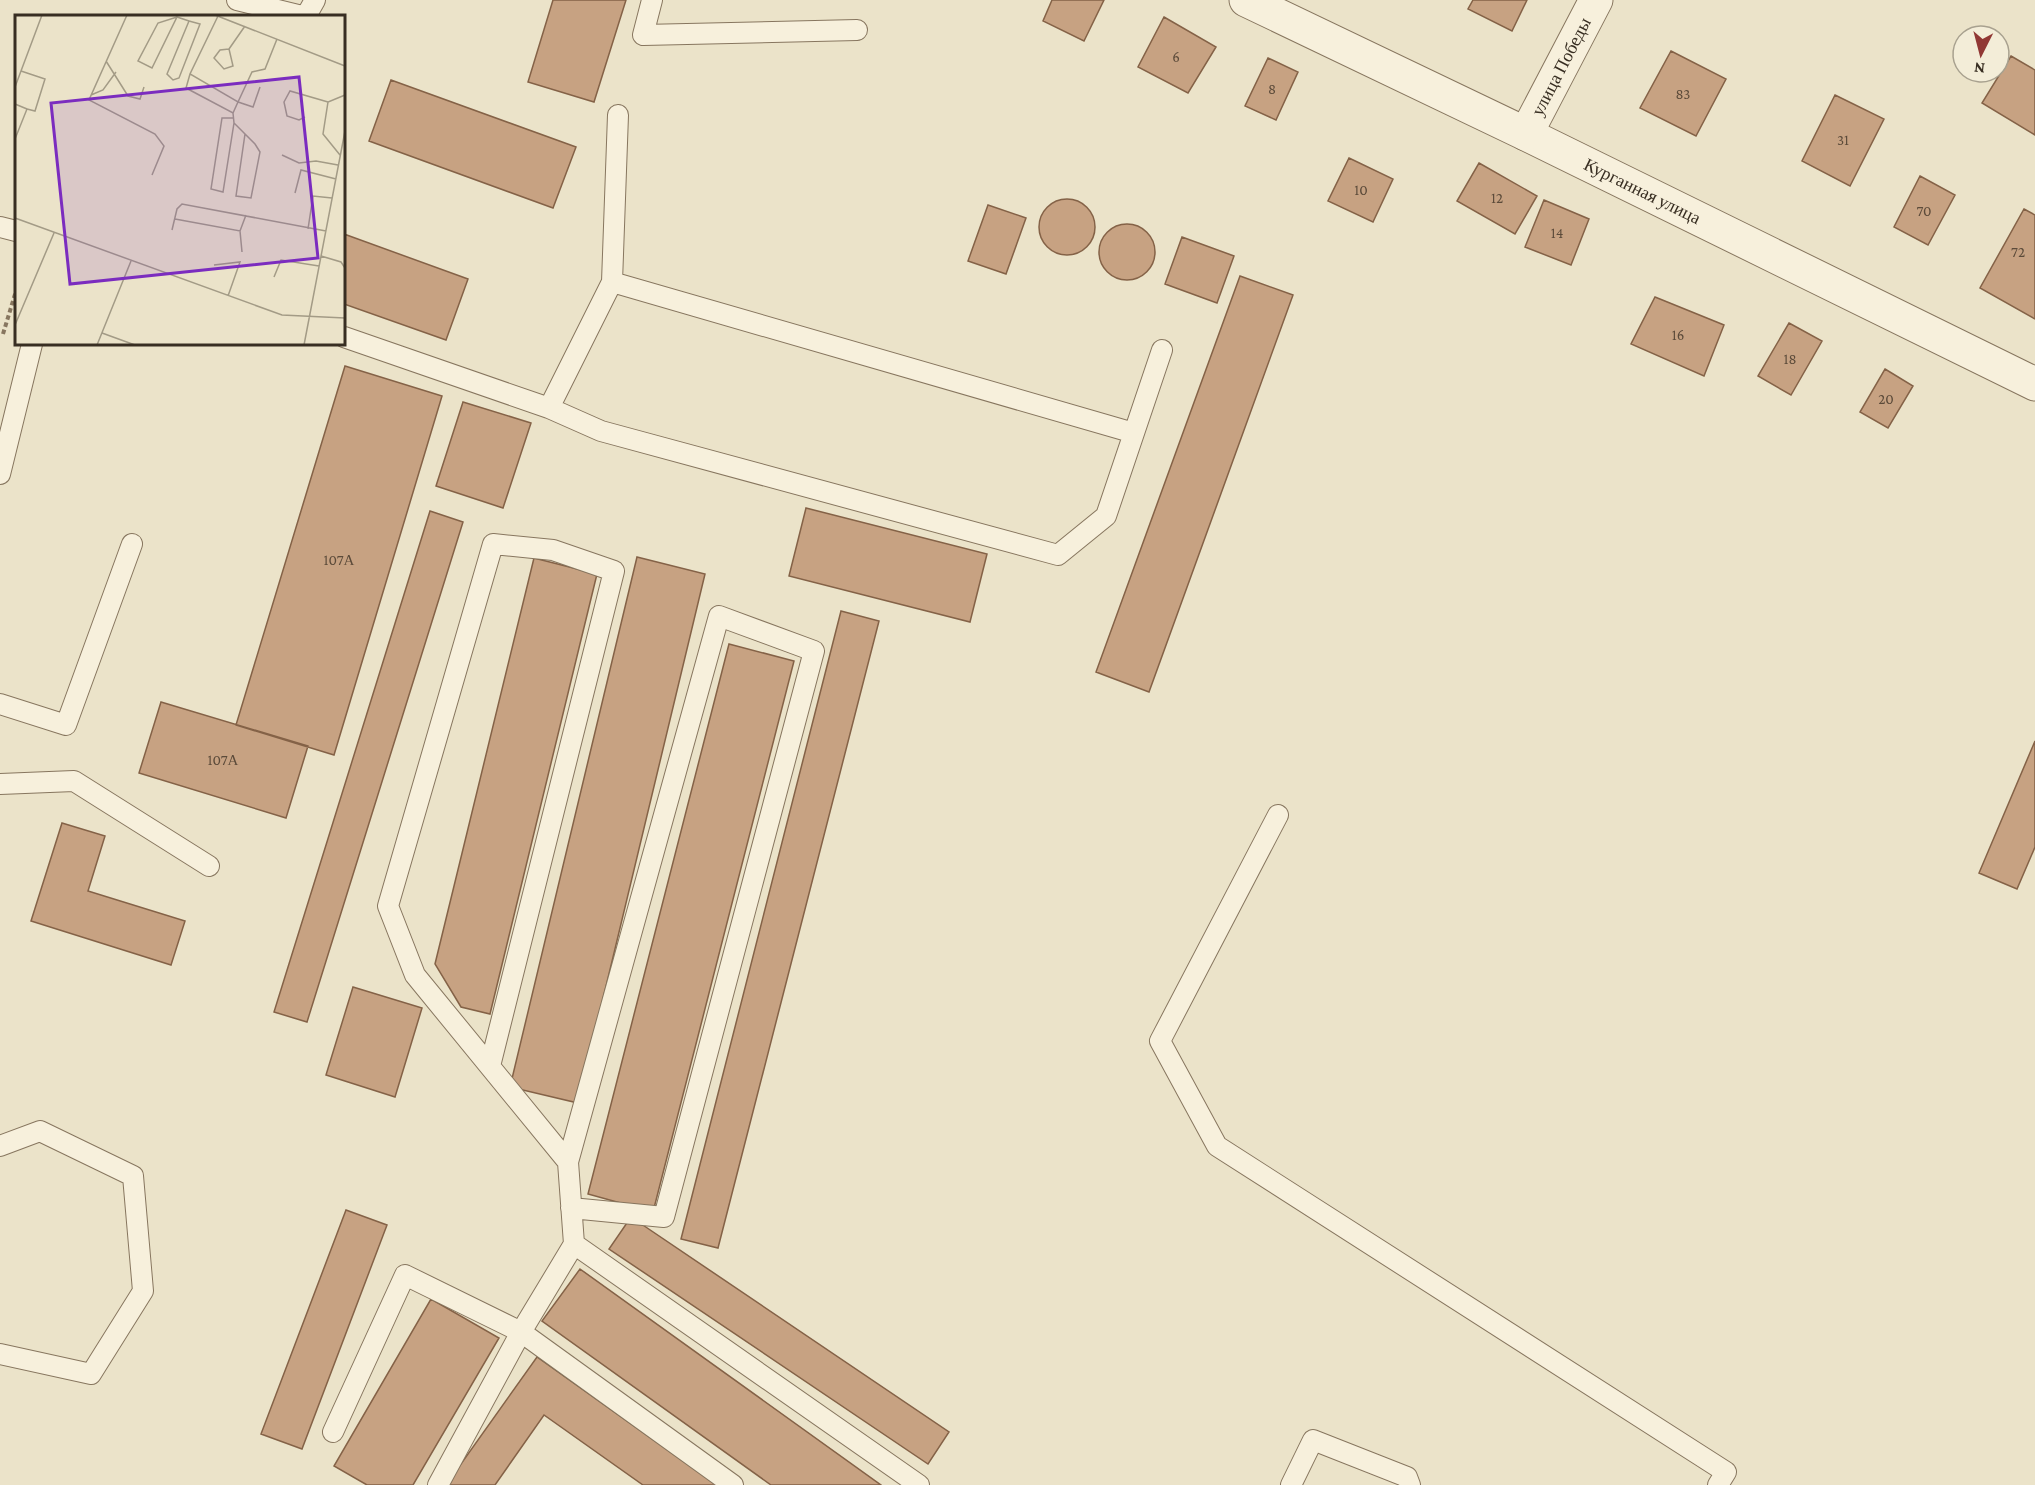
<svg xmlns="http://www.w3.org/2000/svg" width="2035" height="1485" viewBox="0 0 2035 1485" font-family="'Crimson Pro',serif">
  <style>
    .building { fill: #c7a282; stroke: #846247; stroke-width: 1.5 }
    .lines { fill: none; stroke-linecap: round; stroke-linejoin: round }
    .lane-casing { stroke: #87765f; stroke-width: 22 }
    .street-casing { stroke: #87765f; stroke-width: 35 }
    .path { stroke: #87765f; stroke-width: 4; stroke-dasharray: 4.5 3; stroke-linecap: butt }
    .lane { stroke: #f7f0dc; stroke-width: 20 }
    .street { stroke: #f7f0dc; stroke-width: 33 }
    .labels { text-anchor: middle; stroke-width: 4.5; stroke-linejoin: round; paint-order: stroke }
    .number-label { font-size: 15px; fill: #5c4b3a }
    .street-label { font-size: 18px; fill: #382e22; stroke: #f3edd8 }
    .inset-road { fill: none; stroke: #a39b86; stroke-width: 1.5 }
    .view { fill: #7b2cbf; fill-opacity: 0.15; stroke: #7b2cbf; stroke-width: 3 }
    .inset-edge { fill: none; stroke: #382e22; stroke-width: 3 }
  </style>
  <rect width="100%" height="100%" fill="#ebe3c9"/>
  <path class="building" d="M553 0H626L594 102 528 82Z
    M1052 0H1104L1084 41 1043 21Z
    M1473 0H1527L1512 31 1468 9Z
    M1164 17 1216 47 1188 93 1138 67Z
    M1671 51 1726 79 1696 136 1640 108Z
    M2011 56 2035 70V135L1982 103Z
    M1268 58 1298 72 1276 120 1245 106Z
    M391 80 576 147 553 208 369 141Z
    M1835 95 1884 119 1850 186 1802 161Z
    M1349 158 1393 179 1373 222 1328 201Z
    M1479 163 1537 196 1515 234 1457 201Z
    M1920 176 1955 195 1928 245 1894 227Z
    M1039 227a28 28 0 1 1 56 0a28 28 0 1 1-56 0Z
    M1544 200 1589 219 1571 265 1525 247Z
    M988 205 1026 218 1006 274 968 261Z
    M2024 209 2035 215V319L1980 288Z
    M1099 252a28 28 0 1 1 56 0a28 28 0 1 1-56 0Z
    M344 234 468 279 446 340 344 304Z
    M1182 237 1234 256 1217 303 1165 284Z
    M1240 276 1293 295 1149 692 1096 672Z
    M1655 297 1724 325 1704 376 1631 344Z
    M1789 323 1822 341 1791 395 1758 376Z
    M345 366 442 396 334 755 236 725Z
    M1885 369 1913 386 1888 428 1860 412Z
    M463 402 531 423 503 508 436 486Z
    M806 508 987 554 970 622 789 576Z
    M430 511 463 522 307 1022 274 1012Z
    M637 557 705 574 578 1103 510 1087Z
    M534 558 597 574 490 1014 461 1007 435 964Z
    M841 611 879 621 718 1248 681 1239Z
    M729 644 794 661 653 1212 588 1194Z
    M161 702 308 746 286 818 139 773Z
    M2035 741V847L2017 889 1979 873Z
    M62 823 105 836 88 891 185 921 171 965 31 921Z
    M353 987 422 1008 395 1097 326 1075Z
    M346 1210 387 1225 302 1449 261 1434Z
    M631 1217 949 1432 928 1464 609 1249Z
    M580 1269 881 1485H771L542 1321Z
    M431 1299 499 1338 413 1485H367L334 1466Z
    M537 1357 717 1485H643L544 1415 495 1485H446Z"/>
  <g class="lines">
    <g class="lane-casing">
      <path id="lane" d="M237 0 302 16
        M652 0 643 35 857 30
        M306 16 315 0
        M0 227 16 231
        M612 282 618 115
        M344 337 549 408 601 431 1058 555 1106 516 1162 350
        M549 408 612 282 1134 433
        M0 474 32 344
        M0 704 66 725 132 544
        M0 784 74 781 209 866
        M1278 815 1160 1041 1217 1146 1726 1472 1718 1485
        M490 1066 614 571 553 550 493 544 388 906 415 975 568 1162 574 1244
        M0 1146 40 1131 133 1176 143 1291 91 1374 0 1354
        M568 1162 719 616 814 651 664 1217 571 1208
        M333 1432 405 1275 521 1332 574 1244 919 1485
        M438 1485 521 1332 733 1485
        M1291 1485 1313 1440 1407 1477 1410 1485"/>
    </g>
    <g class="street-casing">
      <g id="street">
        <path id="s1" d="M1246 0 1526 134 2035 384"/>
        <path id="s2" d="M1526 134 1596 0"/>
      </g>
    </g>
    <path class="path" d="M3 334 16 291"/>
    <use href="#lane" class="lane"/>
    <use href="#street" class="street"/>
  </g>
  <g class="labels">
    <g class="number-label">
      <text x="1176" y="62">6</text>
      <text x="1272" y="94">8</text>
      <text x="1683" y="99">83</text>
      <text x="1843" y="145">31</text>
      <text x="1361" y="195">10</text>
      <text x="1497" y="203">12</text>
      <text x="1924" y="216">70</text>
      <text x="1557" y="238">14</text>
      <text x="2018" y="257">72</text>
      <text x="1678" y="340">16</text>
      <text x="1790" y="364">18</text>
      <text x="1886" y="404">20</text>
      <text x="339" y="565">107А</text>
      <text x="223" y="765">107А</text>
    </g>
    <g class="street-label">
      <text dy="6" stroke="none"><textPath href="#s2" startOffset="76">улица Победы</textPath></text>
      <text dy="6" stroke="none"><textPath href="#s1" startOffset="440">Курганная улица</textPath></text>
    </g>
  </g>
  <g transform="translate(15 15)">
    <rect width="330" height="330" fill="#ebe3c9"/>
    <path class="inset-road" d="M112 0 74 85 140 119 149 131 137 160M200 0 330 51M203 1 175 59 223 87 237 57 250 54 262 24M162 2 143 8 123 46 137 53 162 2 174 6 152 59 158 65 164 63 185 9 174 6M214 34 205 35 199 43 209 54 218 51 214 34 230 11M91 46 113 81 125 84 129 72M6 56 30 64 20 96 12 94M175 59 171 73 218 98 223 87 238 92 245 72M0 72 27 0M76 80 88 75 101 57M0 89 12 94 0 124M218 98 219 108 240 129 245 137 236 183 221 181 230 119M290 102 284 105 272 101 269 87 275 76 313 87M218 103H207L196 174 208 177 219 108M267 140 284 148 301 146 323 150M325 140 308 119 313 87 330 80M280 178 286 155 321 164M0 203 267 300 330 303M160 204 225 216 231 200M293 214 298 181 317 183M157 215 162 194 167 189 311 216M225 216 227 237M306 241 326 247 330 253M199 250 225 247 213 281M259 262 266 245 304 251M0 310 39 218M87 318 120 330M82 330 116 246M289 330 330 116"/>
    <path class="view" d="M284 62 303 243 55 269 36 88Z"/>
    <rect width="330" height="330" class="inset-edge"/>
  </g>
  <g transform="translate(1981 54) rotate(186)"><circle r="28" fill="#f3edd8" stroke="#a8a18f" stroke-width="1.5"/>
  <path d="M0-4.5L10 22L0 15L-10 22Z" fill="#913834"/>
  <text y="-9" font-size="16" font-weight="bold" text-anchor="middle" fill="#382e22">N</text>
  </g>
</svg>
